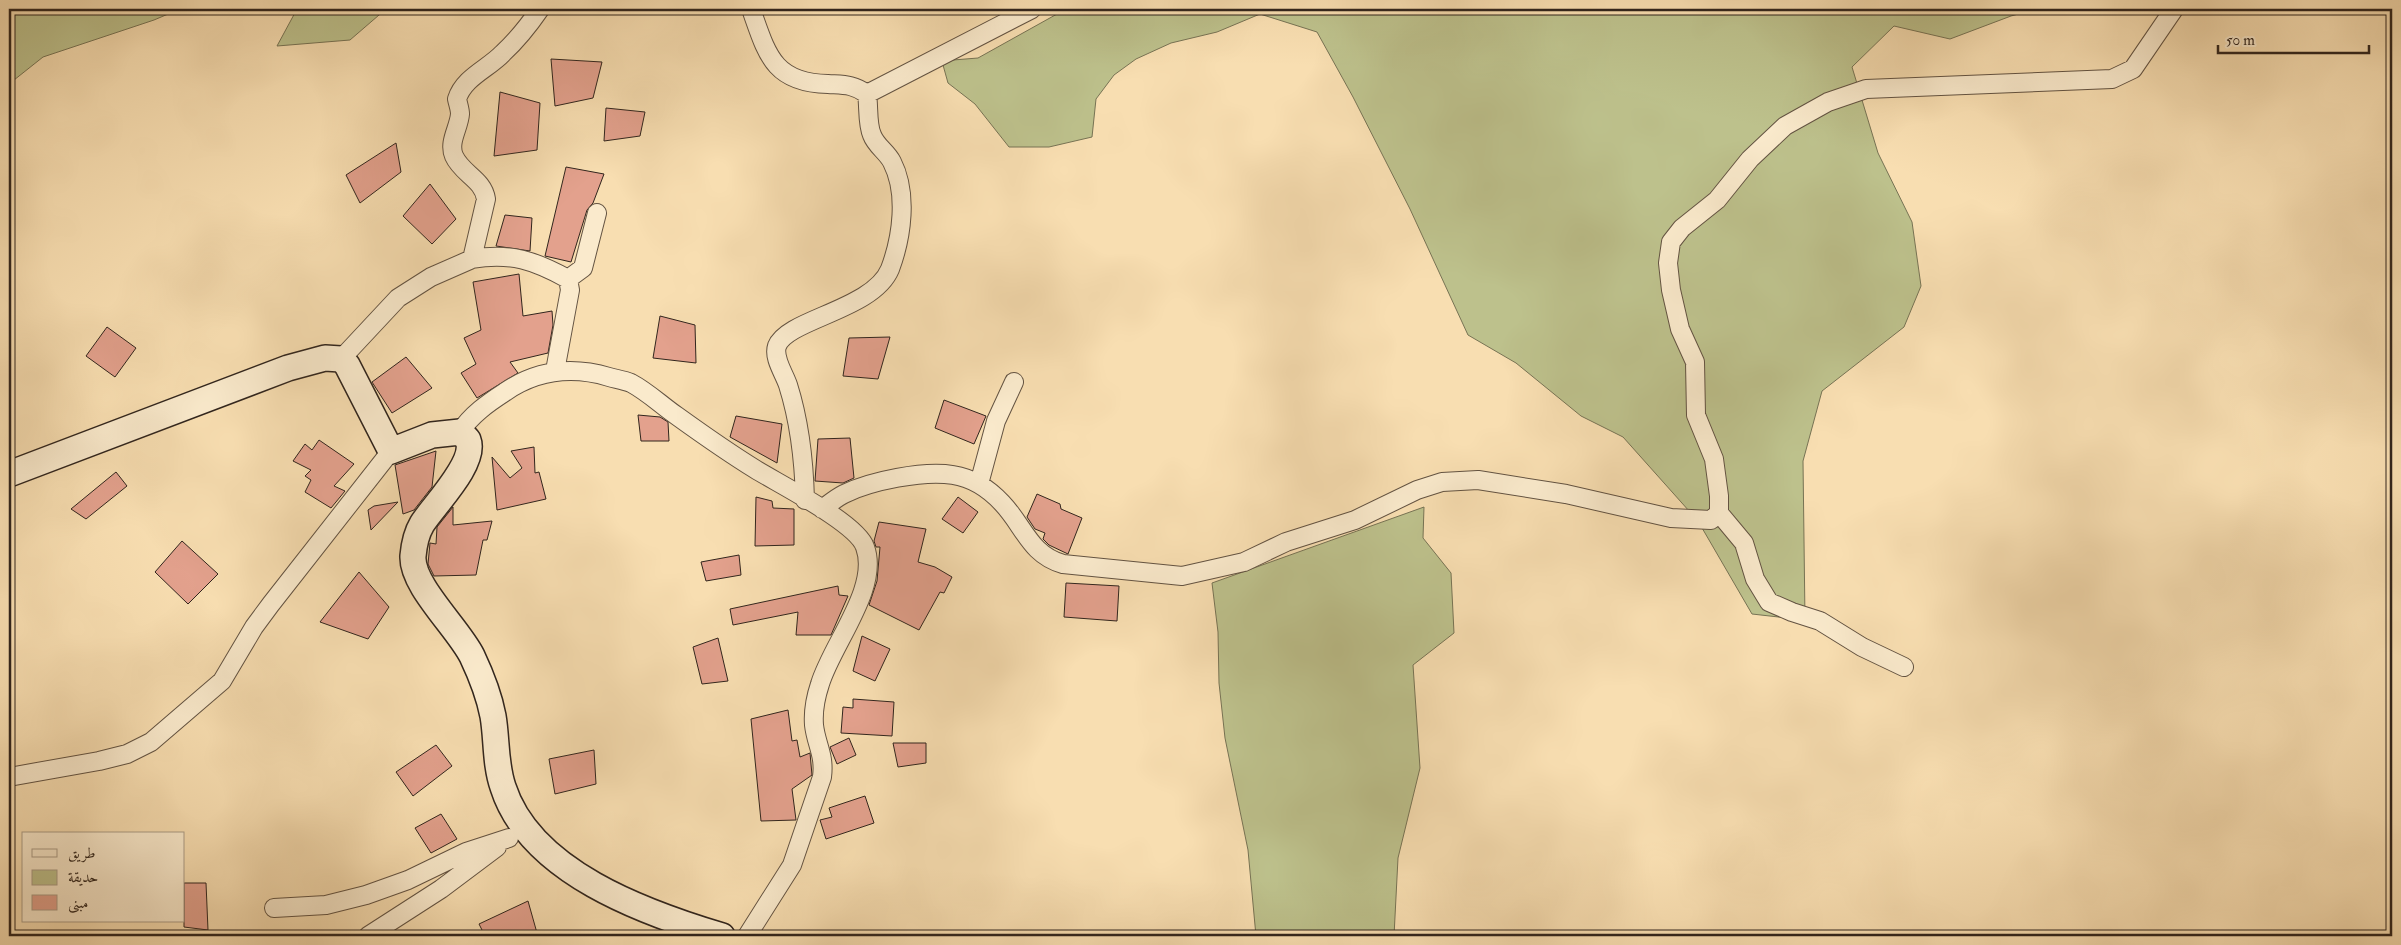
<svg xmlns="http://www.w3.org/2000/svg" width="2401" height="945" viewBox="0 0 2401 945" font-family="'IM FELL Double Pica',Amiri,serif">
  <style>
    .green { fill: #bdc18c; stroke: #777354 }
    .building { fill: #e3a18d; stroke: #31251d }
    .lines { fill: none; stroke-linecap: round; stroke-linejoin: round }
    .street-casing { stroke: #635342; stroke-width: 20 }
    .secondary-casing { stroke: #31251d; stroke-width: 28 }
    .street { stroke: #faeacc; stroke-width: 18 }
    .secondary { stroke: #faeacc; stroke-width: 25 }
  </style>
  <rect width="100%" height="100%" fill="#f8deb1"/>
  <filter id="stains"><feTurbulence type="fractalNoise" baseFrequency=".004" numOctaves="4"/><feColorMatrix values="0 0 0 0 .2 0 0 0 0 .09 0 0 0 0 .02 0 0 0 .5 -.17"/></filter>
  <radialGradient id="worn" r=".72"><stop offset=".6" stop-color="#630" stop-opacity="0"/><stop offset="1" stop-color="#630" stop-opacity=".3"/></radialGradient>
  <path class="green" d="M9 9H180L154 20 43 57 9 84Z
    M297 9H386L350 40 277 46Z
    M1066 9H2037L2011 16 1950 39 1894 26 1852 67 1878 153 1912 222 1921 286 1904 327 1822 391 1803 461 1805 620 1752 614 1698 521 1623 437 1581 416 1516 363 1468 335 1410 209 1353 97 1317 32 1260 14 1217 32 1171 43 1136 59 1114 75 1096 99 1092 137 1049 147H1009L975 104 948 83 943 65 953 60 978 58Z
    M1424 507 1423 538 1451 573 1454 633 1413 665 1420 768 1398 858 1394 936H1256L1248 850 1225 738 1219 683 1218 632 1212 583Z"/>
  <path class="building" d="M551 59 602 62 593 98 555 106Z
    M500 92 540 103 537 150 494 156Z
    M606 108 645 112 640 136 604 141Z
    M396 143 401 172 360 203 346 175Z
    M566 167 604 174 593 203 587 210 571 262 545 256Z
    M430 184 456 219 432 244 403 216Z
    M505 215 532 218 530 251 496 246Z
    M519 274 523 316 552 311 553 325 548 353 510 362 518 373 477 398 461 373 476 364 464 338 481 330 473 282Z
    M660 316 695 325 696 363 653 358Z
    M107 327 136 348 115 377 86 356Z
    M890 337 878 379 843 376 849 338Z
    M406 357 432 388 392 413 372 382Z
    M944 400 986 416 974 444 935 428Z
    M638 415 660 417 668 422 669 441H641Z
    M736 416 782 424 777 463 730 437Z
    M850 438 854 478 843 483 815 481 818 439Z
    M319 440 354 464 334 486 345 491 331 508 305 492 311 480 305 476 311 470 293 461 305 444 312 450Z
    M534 447 535 473 539 472 546 499 497 510 492 457 510 478 522 468 511 451Z
    M436 451 432 487 414 510 403 514 395 465Z
    M116 472 127 486 86 519 71 509Z
    M1037 494 1060 504 1061 509 1082 518 1068 554 1049 545 1043 539 1045 533 1035 529 1027 517Z
    M756 497 772 501 773 508 794 509V545L755 546Z
    M958 497 978 512 963 533 942 519Z
    M398 502 371 530 368 510 374 506Z
    M453 507V525L492 521 487 540H483L476 575 434 576 428 564 430 543 436 544 437 527Z
    M879 522 926 529 918 562 935 567 952 577 944 593 940 592 919 630 869 605 877 581 880 547H876L874 541Z
    M182 541 218 574 188 604 155 572Z
    M739 555 741 575 706 581 701 562Z
    M359 572 389 607 368 639 320 622Z
    M1066 583 1119 586 1117 621 1064 617Z
    M838 586 839 595 848 596 831 635H796L798 612 733 625 730 609Z
    M862 636 890 649 875 681 853 671Z
    M718 638 728 681 702 684 693 647Z
    M853 699 894 702 892 736 841 733 843 707 853 708Z
    M788 710 792 741 797 740 800 757 810 753 812 775 792 789 796 820 761 821 751 719Z
    M849 738 856 755 837 764 830 747Z
    M893 743H926V763L898 767Z
    M436 745 452 766 413 796 396 772Z
    M594 750 596 784 555 794 549 759Z
    M865 796 874 823 826 839 820 820 832 817 829 808Z
    M441 814 457 839 431 853 415 828Z
    M184 883H206L208 930 184 927Z
    M528 901 537 933 528 936H485L479 924Z"/>
  <g class="lines">
    <g class="street-casing">
      <path id="street" d="M751 9C767 54 773 83 828 84 844 85 853 84 867 94L1032 9
        M472 259C511 252 535 261 568 279L570 290 555 371
        M568 279 583 268 597 213
        M341 359 398 298 431 277 472 259 486 199C483 179 462 174 454 156 448 142 459 128 460 114 460 109 458 104 457 99 464 77 488 69 503 53 517 40 529 25 540 9
        M460 432C471 415 488 403 505 392 537 370 572 366 609 377 616 379 624 380 631 383 648 392 661 405 677 416 702 434 729 453 755 469 779 484 857 523 865 547 880 588 832 644 820 684 816 696 813 712 814 725 816 744 825 755 822 777L792 865 747 936
        M979 484 996 421 1014 382
        M805 500C804 460 800 423 788 385 784 373 773 358 777 346 787 319 873 310 890 269 902 237 908 193 892 162 887 152 876 146 872 135 867 124 869 106 867 94
        M822 509C829 504 836 498 844 494 870 481 924 470 953 475 972 478 989 489 1002 503 1024 526 1030 555 1063 564L1182 576 1244 562 1286 542 1355 520 1417 490 1442 482 1478 480 1566 494 1671 518 1711 520 1719 513V496L1714 459 1696 415 1695 362 1680 329 1671 290 1668 263 1671 242 1682 228 1717 200 1750 159 1785 126 1828 102 1866 89 2112 79 2133 69 2174 9
        M1719 513 1744 543 1755 579 1769 602 1792 612 1820 621 1862 647 1904 667
        M9 777 99 761 127 754 151 742 222 681 254 627 271 604 391 451
        M274 908 326 905 366 895 408 880 466 852 509 838
        M368 936 441 889 497 847"/>
    </g>
    <g class="secondary-casing">
      <path id="secondary" d="M9 474 288 368 325 358 341 359 347 365 391 451 432 435 460 432C462 434 466 437 468 440 477 463 433 506 422 524 416 534 414 545 413 556 411 585 458 628 472 656 481 675 489 695 493 716 497 739 495 764 503 787 530 872 645 913 722 936"/>
    </g>
    <use href="#street" class="street"/>
    <use href="#secondary" class="secondary"/>
  </g>
  <rect width="2401" height="945" fill="none" stroke="#f8deb1" stroke-width="30"/>
  <rect x="10" y="10" width="2381" height="925" fill="none" stroke="#31251d" stroke-width="2.5"/>
  <rect x="15" y="15" width="2371" height="915" fill="none" stroke="#31251d"/>
  <rect x="22" y="832" width="162" height="90" fill="#faeacc" stroke="#aa9b86"/>
  <rect x="32" y="849" width="25" height="8" fill="#faeacc" stroke="#aa9b86"/>
  <text x="68" y="858" font-size="15" fill="#31251d">طريق</text>
  <rect x="32" y="870" width="25" height="15" fill="#bdc18c" stroke="#aa9b86"/>
  <text x="68" y="882" font-size="15" fill="#31251d">حديقة</text>
  <rect x="32" y="895" width="25" height="15" fill="#e3a18d" stroke="#aa9b86"/>
  <text x="68" y="908" font-size="15" fill="#31251d">مبنى</text>
  <path d="M2218 45v8h151v-8" fill="none" stroke="#31251d" stroke-width="2.5"/>
  <text x="2226" y="45" font-size="15" fill="#31251d" stroke="#faeacc" stroke-width="4" paint-order="stroke">50 m</text>
  <rect width="100%" height="100%" filter="url(#stains)"/>
  <rect width="100%" height="100%" fill="url(#worn)"/>
</svg>
